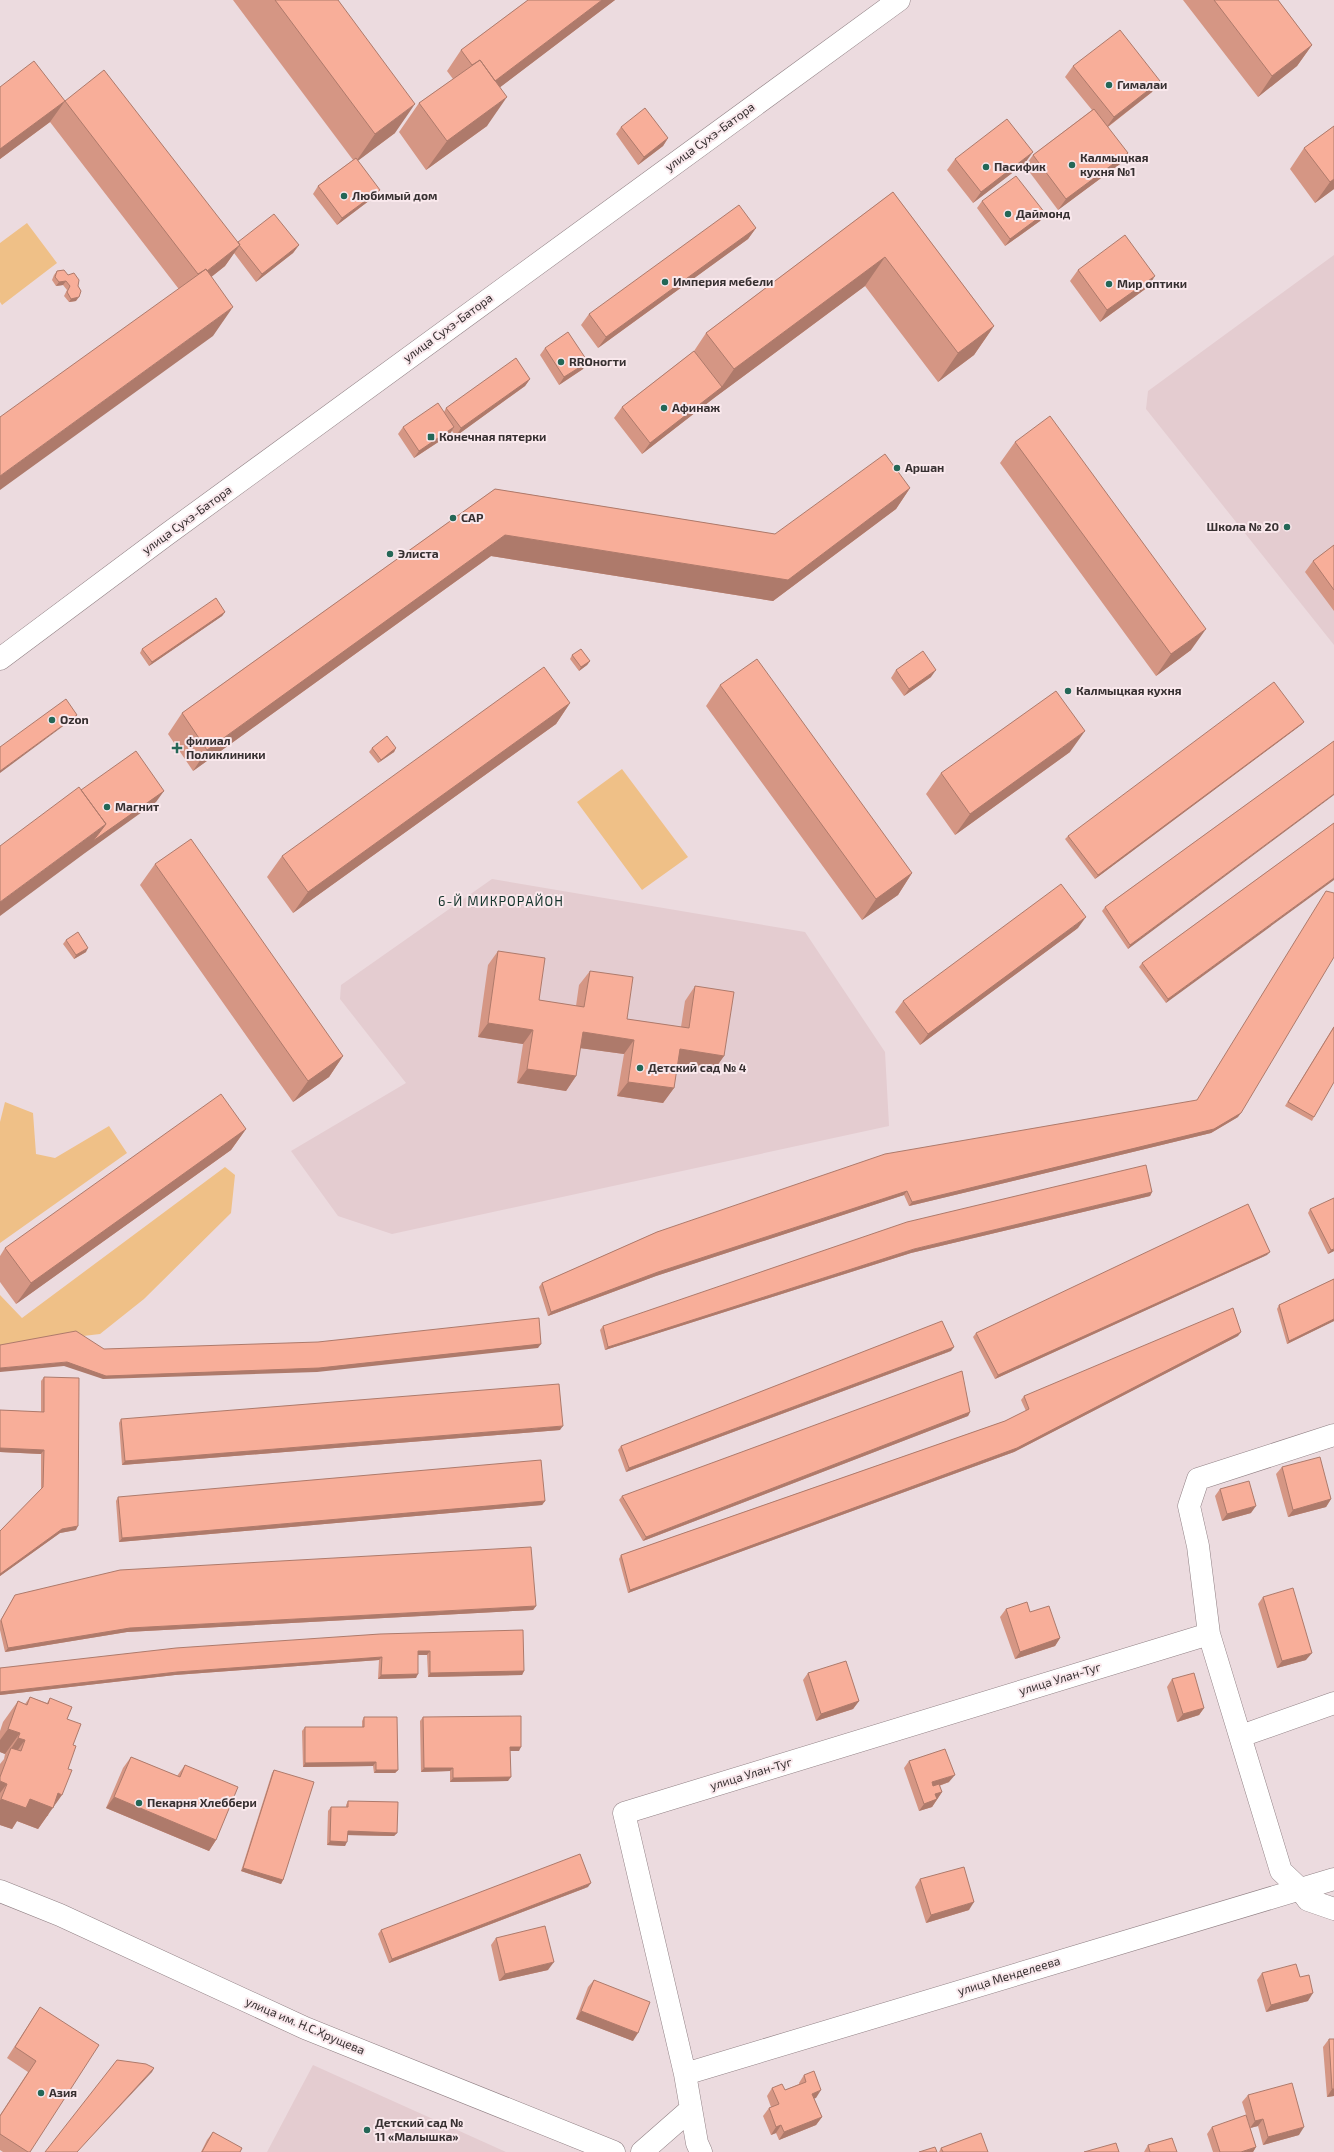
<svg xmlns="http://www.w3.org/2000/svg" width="1334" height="2152" viewBox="0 0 1334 2152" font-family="'Exo 2',sans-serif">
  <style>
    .built { fill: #e4ccd0 }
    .green { fill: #efc087 }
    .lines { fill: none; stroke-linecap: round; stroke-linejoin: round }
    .street-casing { stroke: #918185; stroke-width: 23 }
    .secondary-casing { stroke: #918185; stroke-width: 23 }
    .primary-casing { stroke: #918185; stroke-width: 23 }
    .street { stroke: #fff; stroke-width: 22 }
    .secondary { stroke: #fff; stroke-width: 22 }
    .primary { stroke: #fff; stroke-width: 22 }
    .wall { fill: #d59684 }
    .shaded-wall { fill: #ae7a6b }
    .building { fill: #f8ae99; stroke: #ae7a6b }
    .poi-dot { fill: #246757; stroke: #f9e8ec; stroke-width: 1.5 }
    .labels { text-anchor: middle; stroke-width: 4; stroke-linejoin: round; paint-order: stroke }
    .poi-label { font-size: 12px; font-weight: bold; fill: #373031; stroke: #f9e8ec; text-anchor: start }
    .street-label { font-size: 12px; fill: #373031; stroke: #f9e8ec }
    .neighbourhood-label { font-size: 13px; letter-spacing: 1px; fill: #13332b; stroke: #f9e8ec }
  </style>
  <rect width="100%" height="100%" fill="#ecdbdf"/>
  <path class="built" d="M1334 255V645L1146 409 1148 391Z
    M492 879 805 932 885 1052 889 1126 392 1234 338 1216 291 1151 406 1083 340 999 341 985Z
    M313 2065 506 2152H267Z"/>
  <path class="green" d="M27 223 57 263 2 305 0 302V243Z
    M622 769 688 857 642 890 577 802Z
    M5 1102 33 1113 36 1154 55 1158 109 1126 127 1153 0 1243V1122Z
    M225 1167 235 1175 231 1213 144 1299 100 1334 0 1346V1295L22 1318Z"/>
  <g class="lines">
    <g class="street-casing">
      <path id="street" d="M1334 1435 1198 1479 1189 1506 1198 1546 1209 1634 1281 1871 1300 1889 1308 1900 1334 1909
        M1241 1736 1334 1703
        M685 2074 1334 1879
        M642 2152 691 2109
        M701 2152 697 2143 685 2074 624 1813 1209 1634"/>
    </g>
    <g class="secondary-casing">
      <path id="secondary" d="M0 1891 60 1915 305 2028 614 2152"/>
    </g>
    <g class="primary-casing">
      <path id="primary" d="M0 659 166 535 899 0"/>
    </g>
    <use href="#street" class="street"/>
    <use href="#secondary" class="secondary"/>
    <use href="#primary" class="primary"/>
  </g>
  <path class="wall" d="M233 0H338L395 133 357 161 374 197 337 225 313 194 318 186 353 160Z
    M528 0H615L500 87 487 126 426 170 399 132 419 103 453 79 447 71 461 50Z
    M1183 0H1278L1312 45 1297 66 1258 97Z
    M1073 66 1152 92 1108 127 1120 164 1058 210 1025 166 1033 155 1092 110 1065 77Z
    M0 87 65 101 238 242 299 245 293 253 256 282 234 253 225 266 211 277 213 336 178 288 50 122 0 159Z
    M1334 126V189L1315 203 1290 169 1304 148Z
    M621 127 668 138 663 146 638 165 616 134Z
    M955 159 1025 163 973 203 947 170Z
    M893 192 994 326 974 355 938 382 865 286 714 398 642 454 614 418 622 407 694 351 706 333Z
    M982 201 1045 213 1040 221 1005 246 977 208Z
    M756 228 748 239 598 348 581 325 589 314Z
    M64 270 76 301 69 302 64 296 67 290 63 285 56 286 52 280 54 275 57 271Z
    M1078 270 1148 287 1100 322 1070 281Z
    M545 348 583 369 559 385 540 355Z
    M530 379 525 386 456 436 452 431 449 435 414 458 398 434 403 427 444 412 446 408Z
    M1015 442 1191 650 1156 676 1000 463Z
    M910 488 896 509 773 601 491 556 193 771 168 734 182 713 495 489 775 534Z
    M1334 545V611L1305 572 1313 561Z
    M225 612 222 616 149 666 140 653 142 649Z
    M572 655 590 661 587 665 579 671 570 659Z
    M896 670 931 677 904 696 891 678Z
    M720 685 912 873 898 895 862 920 706 706Z
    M570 703 556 724 293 913 267 877 282 856Z
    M1304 722 1301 725 1095 879 1065 839 1068 836Z
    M1334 741 1128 949 1102 911 1105 907Z
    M372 748H396L394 752 378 763 369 752Z
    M1070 752 955 835 926 794 941 773Z
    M1334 823 1166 1003 1139 967 1142 963Z
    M155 864 343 1056 329 1077 293 1102 140 885Z
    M1078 928 920 1045 895 1012 903 1001Z
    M66 940 86 952 74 959 63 944Z
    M498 951 539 1000 576 1006 579 985 590 971 627 1019 681 1027 685 1001 695 986 724 1056 714 1070 677 1065 674 1088 663 1103 617 1096 624 1054 580 1048 576 1076 566 1091 517 1083 523 1044 478 1037 488 965Z
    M1334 1026 1314 1117 1312 1121 1285 1106Z
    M1238 1117 1211 1133 909 1206 904 1195 656 1276 548 1316 539 1287 542 1283 657 1232Z
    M246 1129 231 1150 16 1304 0 1282V1256L5 1248Z
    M1152 1192 1150 1196 911 1253 605 1350 600 1330 603 1326Z
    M1310 1209 1334 1251 1328 1254 1308 1213Z
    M1267 1255 995 1379 973 1337 976 1333Z
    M1334 1279V1321L1287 1344 1277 1309 1279 1305Z
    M1238 1336 1014 1452 628 1593 619 1559 621 1555 1005 1421 1026 1411 1021 1400 1024 1396Z
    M951 1351 626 1472 618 1450 621 1446Z
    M44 1377 76 1530 60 1533 0 1576V1531L41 1490V1454L0 1452V1410L41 1412V1381Z
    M970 1412 968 1416 643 1541 619 1500 622 1496Z
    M121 1419 560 1430 122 1465 119 1423Z
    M1282 1467 1331 1499 1326 1507 1288 1517 1276 1474Z
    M1220 1489 1251 1513 1222 1521 1215 1496Z
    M118 1497 545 1501 542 1505 119 1542 116 1501Z
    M15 1595 536 1606 533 1610 127 1632 5 1652 0 1630V1621Z
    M1263 1597 1306 1660 1277 1668 1258 1604Z
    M1006 1609 1030 1612 1060 1638 1055 1646 1015 1659 1000 1617Z
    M380 1634 524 1671 522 1675 428 1677 427 1655H418L416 1678 378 1679 379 1660 175 1675 0 1695V1668Z
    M808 1673 859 1701 853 1709 816 1721 803 1680Z
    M1172 1679 1204 1708 1199 1715 1177 1722 1167 1687Z
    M30 1697 47 1703 50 1698 67 1719 48 1816H47L38 1829 17 1821 12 1829 0 1825V1764L4 1759 5 1754 0 1752V1731L3 1722 18 1701 25 1704Z
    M364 1717 398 1770 395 1773H374L373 1766 303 1767 302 1731 305 1727H362V1721Z
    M423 1717 519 1751H510L508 1781 450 1782V1771L421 1772 420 1721Z
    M131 1757 177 1776 185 1765 216 1840 209 1851 106 1808 123 1768Z
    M909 1761 949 1782 939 1786 942 1792 932 1807 919 1811 904 1768Z
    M274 1770 283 1880 281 1884 241 1871 272 1773Z
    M348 1801 397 1833 394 1836 348 1835 345 1846 327 1845 328 1811 331 1807H346V1805Z
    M920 1879 969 1910 926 1923 915 1887Z
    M588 1887 389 1963 378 1934 381 1930Z
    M496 1938 548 1970 499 1981 491 1945Z
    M1262 1973 1300 1977 1308 2001 1266 2012 1257 1980Z
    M594 1980 633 2041 576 2019 588 1987Z
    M40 2007 30 2152H3L0 2150V2115L28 2072 7 2058Z
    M1329 2039H1334V2096L1327 2097 1323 2047Z
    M804 2075 816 2098H814L822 2117 816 2125 779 2140 776 2133 771 2135 763 2116 769 2108 771 2107 767 2096 772 2088 785 2090 799 2084V2083Z
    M1248 2095 1299 2135 1263 2145 1258 2126 1250 2128 1256 2147 1253 2152H1213L1207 2134 1212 2127 1249 2124 1242 2102Z
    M213 2132 240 2152H201L207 2140Z
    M1148 2145 1177 2152H1144Z
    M941 2148 988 2152H939Z"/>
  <path class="shaded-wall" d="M602 0H615L474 107 488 86Z
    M1312 45 1297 66 1258 97 1272 76Z
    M1160 81 1152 92 1106 128 1114 117Z
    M507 97 487 126 426 170 447 141Z
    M65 101 50 122 0 159V149Z
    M415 104 395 133 355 163 375 134Z
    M668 138 663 146 638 165 644 157Z
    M1033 152 1025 163 973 203 981 192Z
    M1128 153 1120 164 1058 210 1066 199Z
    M1334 179V189L1315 203 1330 182Z
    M380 190 374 197 337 225 342 218Z
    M1045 213 1040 221 1005 246 1010 239Z
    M756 228 748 239 598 348 606 337Z
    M240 245 225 266 185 298 200 277Z
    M299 245 293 253 256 282 262 274Z
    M885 257 865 286 714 398 734 369Z
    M1155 276 1148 287 1100 322 1107 310Z
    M66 281 63 285 56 286 59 282Z
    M79 297 76 301 69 302 71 299Z
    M233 307 213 336 0 490V476Z
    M994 326 974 355 938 382 958 353Z
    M588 362 583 369 559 385 564 377Z
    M530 379 525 386 456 436 461 428Z
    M722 387 714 398 642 454 650 443Z
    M454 427 449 435 414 458 419 451Z
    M910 488 896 509 773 601 491 556 193 771 207 750 505 535 788 580Z
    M225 612 222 616 149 666 152 662Z
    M1206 629 1191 650 1156 676 1171 654Z
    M590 661 587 665 579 671 581 667Z
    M936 670 931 677 904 696 909 689Z
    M570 703 556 724 293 913 308 892Z
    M77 715 74 718 0 773V771Z
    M1304 722 1301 725 1095 879 1098 875Z
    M1085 731 1070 752 955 835 970 814Z
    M396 748 394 752 378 763 381 760Z
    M164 791 156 802 85 853 0 916V902L106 824Z
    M1334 794V795L1128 949 1130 945Z
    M912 873 898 895 862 920 876 899Z
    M1334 878V880L1166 1003 1168 999Z
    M1086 917 1078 928 920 1045 928 1034Z
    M88 948 86 952 74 959 76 955Z
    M488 1023 533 1030 523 1044 478 1037Z
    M583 1032 634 1040 624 1054 572 1047Z
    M680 1049 724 1056 714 1070 669 1064Z
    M343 1056 329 1077 293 1102 308 1081Z
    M527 1069 576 1076 566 1091 517 1083Z
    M628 1082 674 1088 663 1103 617 1096Z
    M1241 1113 1238 1117 1211 1133 909 1206 912 1202Z
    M246 1129 231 1150 16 1304 31 1283Z
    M907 1191 904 1195 656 1276 548 1316 551 1312 658 1272Z
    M1152 1192 1150 1196 911 1253 605 1350 608 1347 914 1249Z
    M1334 1249V1251L1328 1254 1331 1250Z
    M1270 1252 1267 1255 995 1379 998 1375Z
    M1334 1319V1321L1287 1344 1289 1341Z
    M1241 1332 1238 1336 1014 1452 628 1593 630 1590Z
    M541 1344 538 1348 317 1372 103 1379 64 1366 0 1372V1368L67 1362Z
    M954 1347 951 1351 626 1472 629 1468Z
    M970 1412 968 1416 643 1541 646 1537Z
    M563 1426 560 1430 122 1465 125 1461Z
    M0 1448 44 1450 41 1454 0 1452Z
    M1331 1499 1326 1507 1288 1517 1293 1510Z
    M545 1501 542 1505 119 1542 122 1538Z
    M1256 1506 1251 1513 1222 1521 1227 1514Z
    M78 1526 76 1530 60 1533 0 1576V1574L62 1529Z
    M536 1606 533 1610 127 1632 5 1652 8 1648 130 1628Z
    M1060 1638 1055 1646 1015 1659 1020 1652Z
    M418 1651H430L427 1655H416Z
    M1312 1653 1306 1660 1277 1668 1282 1661Z
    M382 1657 379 1660 175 1675 0 1695V1692L177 1672Z
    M524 1671 522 1675 428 1677 430 1673Z
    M418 1674 416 1678 378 1679 381 1675Z
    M859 1701 853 1709 816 1721 821 1714Z
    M1204 1708 1199 1715 1177 1722 1183 1714Z
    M8 1729 20 1733 5 1754 0 1752V1740Z
    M18 1738 25 1740 10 1761 11 1748 4 1759Z
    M510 1747H521L519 1751H508Z
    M376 1762 373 1766 303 1767 305 1763Z
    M424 1768H453L450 1771 421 1772Z
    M376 1770H398L395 1773H374Z
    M955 1775 949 1782 927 1790 932 1782Z
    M511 1777 508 1781 450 1782 453 1778Z
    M0 1781 7 1784 0 1793Z
    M942 1792 932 1807 919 1811 924 1804 935 1794Z
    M58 1793 62 1795 38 1829 17 1821 12 1829 0 1825V1800L1 1799H30Z
    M114 1797 216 1840 209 1851 106 1808Z
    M348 1831 397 1833 394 1836 345 1835Z
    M330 1841 347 1842 345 1846 327 1845Z
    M243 1868 283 1880 281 1884 241 1871Z
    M591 1883 588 1887 389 1963 392 1959Z
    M974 1902 969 1910 926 1923 931 1915Z
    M554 1962 548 1970 499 1981 505 1974Z
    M1313 1993 1308 2001 1266 2012 1271 2005Z
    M581 2011 638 2033 633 2041 576 2019Z
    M154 2068 152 2072 77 2152Z
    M1332 2089H1334V2096L1327 2097Z
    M821 2090 816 2098 807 2101 812 2094Z
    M822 2117 816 2125 779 2140 784 2132Z
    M1263 2119 1258 2126 1250 2128 1255 2121Z
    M781 2125 776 2133 771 2135 776 2127Z
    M1304 2127 1299 2135 1263 2145 1268 2137Z
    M1256 2147 1253 2152H1241Z"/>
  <path class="building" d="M275 0H338L415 104 375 134Z
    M528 0H602L495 81 480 60 472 65 461 50Z
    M1214 0H1278L1312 45 1272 76Z
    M1120 30 1160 81 1114 117 1073 66Z
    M480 60 507 97 447 141 419 103Z
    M34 61 65 101 0 149V87Z
    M104 70 240 245 207 271 206 269 198 274 65 101Z
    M645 108 668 138 644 157 621 127Z
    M1094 109 1128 153 1066 199 1033 155Z
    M1007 119 1033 152 981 192 955 159Z
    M1334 126V179L1330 182 1304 148Z
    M356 158 380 190 342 218 318 186Z
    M1016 176 1045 213 1010 239 982 201Z
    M893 192 994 326 958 353 885 257 734 369 706 333Z
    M739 205 756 228 606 337 589 314Z
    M274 214 299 245 262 274 239 245H240L238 242Z
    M1125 235 1155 276 1107 310 1078 270Z
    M206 269 233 307 0 476V417Z
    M64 270 68 275 74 273 79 280 78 286 81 291 79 297 71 299 67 292 70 286 66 281 59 282 55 277 57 271Z
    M568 332 588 362 564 377 545 348Z
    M694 351 722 387 650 443 622 407Z
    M516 358 530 379 461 428 446 408Z
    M438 403 454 427 419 451 403 427Z
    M1050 416 1206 629 1171 654 1015 442Z
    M885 454 910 488 788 580 505 535 207 750 182 713 495 489 775 534Z
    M1334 545V590L1313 561Z
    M216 598 225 612 152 662 142 649Z
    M581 649 590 661 581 667 572 655Z
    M923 651 936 670 909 689 896 670Z
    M757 659 912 873 876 899 720 685Z
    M544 667 570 703 308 892 282 856Z
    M1274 682 1304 722 1098 875 1068 836Z
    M1056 691 1085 731 970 814 941 773Z
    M66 699 77 715 0 771V747Z
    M387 736 396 748 381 760 372 748Z
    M1334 741V794L1130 945 1105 907Z
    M136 751 164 791 93 841 106 824 81 790Z
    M79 787 106 824 0 902V846Z
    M1334 823V878L1168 999 1142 963Z
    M191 839 343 1056 308 1081 155 864Z
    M1061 884 1086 917 928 1034 903 1001Z
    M1326 891 1334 893V957L1241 1113 1214 1129 912 1202 907 1191 658 1272 551 1312 542 1283 657 1232 885 1154 1197 1100Z
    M78 932 88 948 76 955 66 940Z
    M498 951 545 958 539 1000 584 1007 590 971 633 977 627 1019 689 1028 695 986 734 992 724 1056 680 1049 674 1088 628 1082 634 1040 583 1032 576 1076 527 1069 533 1030 488 1023Z
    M1334 1027V1082L1314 1117 1288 1102Z
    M221 1094 246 1129 31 1283 5 1248Z
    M1146 1165 1152 1192 914 1249 608 1347 603 1326 907 1222Z
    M1334 1198V1249L1331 1250 1310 1209Z
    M1248 1204 1270 1252 998 1375 976 1333Z
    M1334 1279V1319L1289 1341 1279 1305Z
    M1233 1308 1241 1332 1017 1448 630 1590 621 1555 1005 1421 1029 1409 1024 1396Z
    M539 1318 541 1344 319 1368 106 1376 67 1362 0 1368V1345L76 1331 104 1349 318 1342Z
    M942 1321 954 1347 629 1468 621 1446Z
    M962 1371 970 1412 646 1537 622 1496Z
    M44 1377 79 1378 78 1526 62 1529 0 1574V1531L43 1487 44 1450 0 1448V1410L44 1412Z
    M559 1384 563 1426 125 1461 121 1419Z
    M1320 1457 1331 1499 1293 1510 1282 1467Z
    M541 1460 545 1501 122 1538 118 1497Z
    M1249 1481 1256 1506 1227 1514 1220 1489Z
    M531 1547 536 1606 130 1628 8 1648 1 1620 15 1595 120 1570Z
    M1293 1588 1312 1653 1282 1661 1263 1597Z
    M1027 1602 1030 1612 1049 1606 1060 1638 1020 1652 1006 1609Z
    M523 1630 524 1671 430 1673V1651H418V1674L381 1675 382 1657 177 1672 0 1692V1668L176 1648 380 1634Z
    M846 1661 859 1701 821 1714 808 1673Z
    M1194 1673 1204 1708 1183 1714 1172 1679Z
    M30 1697 48 1704 50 1698 72 1707 67 1719 81 1724 73 1745 76 1746 68 1769 72 1770 62 1795 58 1793 53 1808 30 1799 26 1808 1 1799 7 1784 0 1781V1777L11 1748 21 1751 25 1740 18 1738 20 1733 8 1729 18 1701 27 1705Z
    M521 1716V1747H510L511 1777 453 1778V1768H424L423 1717Z
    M364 1717H397L398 1770H376V1762L305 1763V1727H364Z
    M945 1749 955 1775 932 1782 933 1786 939 1784 942 1792 935 1794 937 1799 924 1804 909 1761Z
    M131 1757 180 1777 185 1765 238 1787 216 1840 114 1797Z
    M274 1770 314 1782 283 1880 243 1868Z
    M348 1801 398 1802 397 1833 348 1831 347 1842 330 1841 331 1807H348Z
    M580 1854 591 1883 392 1959 381 1930Z
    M964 1867 974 1902 931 1915 920 1879Z
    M545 1926 554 1962 505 1974 496 1938Z
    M1296 1964 1300 1977 1309 1975 1313 1993 1271 2005 1262 1973Z
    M594 1980 650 2002 638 2033 581 2011Z
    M40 2007 99 2045 30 2152H28L0 2134V2116L36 2061 15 2047Z
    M1329 2039H1334V2089H1332Z
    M117 2060 146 2064 154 2068 77 2152H45Z
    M814 2071 821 2090 812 2094 822 2117 784 2132 781 2125 776 2127 769 2108 779 2104 772 2088 782 2084 785 2090 806 2082 804 2075Z
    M1292 2083 1304 2127 1268 2137 1263 2119 1255 2121 1248 2095Z
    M1246 2115 1256 2147 1241 2152H1220L1212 2127Z
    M213 2132 242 2148 240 2152H202Z
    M981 2133 988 2152H943L941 2148Z
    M1172 2138 1177 2152H1150L1148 2145Z
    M1116 2143 1119 2152H1084Z
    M935 2147 937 2152H919Z"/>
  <g class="poi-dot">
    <circle cx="1109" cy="85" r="4"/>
    <circle cx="1072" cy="165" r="4"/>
    <circle cx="986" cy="167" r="4"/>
    <circle cx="344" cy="196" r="4"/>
    <circle cx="1008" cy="214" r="4"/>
    <circle cx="665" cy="282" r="4"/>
    <circle cx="1109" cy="284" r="4"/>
    <circle cx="561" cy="362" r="4"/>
    <circle cx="664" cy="408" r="4"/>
    <rect x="427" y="433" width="8" height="8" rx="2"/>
    <circle cx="897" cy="468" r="4"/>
    <circle cx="453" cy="518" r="4"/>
    <circle cx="1287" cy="527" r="4"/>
    <circle cx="390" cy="554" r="4"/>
    <circle cx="1068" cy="691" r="4"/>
    <circle cx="52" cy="720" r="4"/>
    <path d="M175 742h4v4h4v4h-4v4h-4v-4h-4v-4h4z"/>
    <circle cx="107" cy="807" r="4"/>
    <circle cx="640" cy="1068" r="4"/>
    <circle cx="139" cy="1803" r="4"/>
    <circle cx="41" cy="2093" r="4"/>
    <circle cx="367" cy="2130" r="4"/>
  </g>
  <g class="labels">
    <g class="poi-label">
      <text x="1117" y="89">Гималаи</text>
      <text x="1080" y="162">Калмыцкая<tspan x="1080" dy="14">кухня №1</tspan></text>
      <text x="994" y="171">Пасифик</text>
      <text x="352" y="200">Любимый дом</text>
      <text x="1016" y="218">Даймонд</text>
      <text x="673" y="286">Империя мебели</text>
      <text x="1117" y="288">Мир оптики</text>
      <text x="569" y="366">RROногти</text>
      <text x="672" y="412">Афинаж</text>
      <text x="439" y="441">Конечная пятерки</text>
      <text x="905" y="472">Аршан</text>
      <text x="461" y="522">САР</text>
      <text x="1279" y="531" text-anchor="end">Школа № 20</text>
      <text x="398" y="558">Элиста</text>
      <text x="1076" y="695">Калмыцкая кухня</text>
      <text x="60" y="724">Ozon</text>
      <text x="186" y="745">филиал<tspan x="186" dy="14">Поликлиники</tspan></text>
      <text x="115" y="811">Магнит</text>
      <text x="648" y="1072">Детский сад № 4</text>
      <text x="147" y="1807">Пекарня Хлеббери</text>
      <text x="49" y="2097">Азия</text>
      <text x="375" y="2127">Детский сад №<tspan x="375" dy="14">11 «Малышка»</tspan></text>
    </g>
    <g class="street-label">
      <text transform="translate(710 137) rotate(-36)" y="4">улица Сухэ-Батора</text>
      <text transform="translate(448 328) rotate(-36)" y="4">улица Сухэ-Батора</text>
      <text transform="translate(187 520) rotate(-36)" y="4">улица Сухэ-Батора</text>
      <text transform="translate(1060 1679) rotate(-17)" y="4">улица Улан-Туг</text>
      <text transform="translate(751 1774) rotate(-17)" y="4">улица Улан-Туг</text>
      <text transform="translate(1009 1976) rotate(-17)" y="4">улица Менделеева</text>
      <text transform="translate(305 2026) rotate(23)" y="4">улица им. Н.С.Хрущева</text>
    </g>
    <g class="neighbourhood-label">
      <text x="501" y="906">6-Й МИКРОРАЙОН</text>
    </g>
  </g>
</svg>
